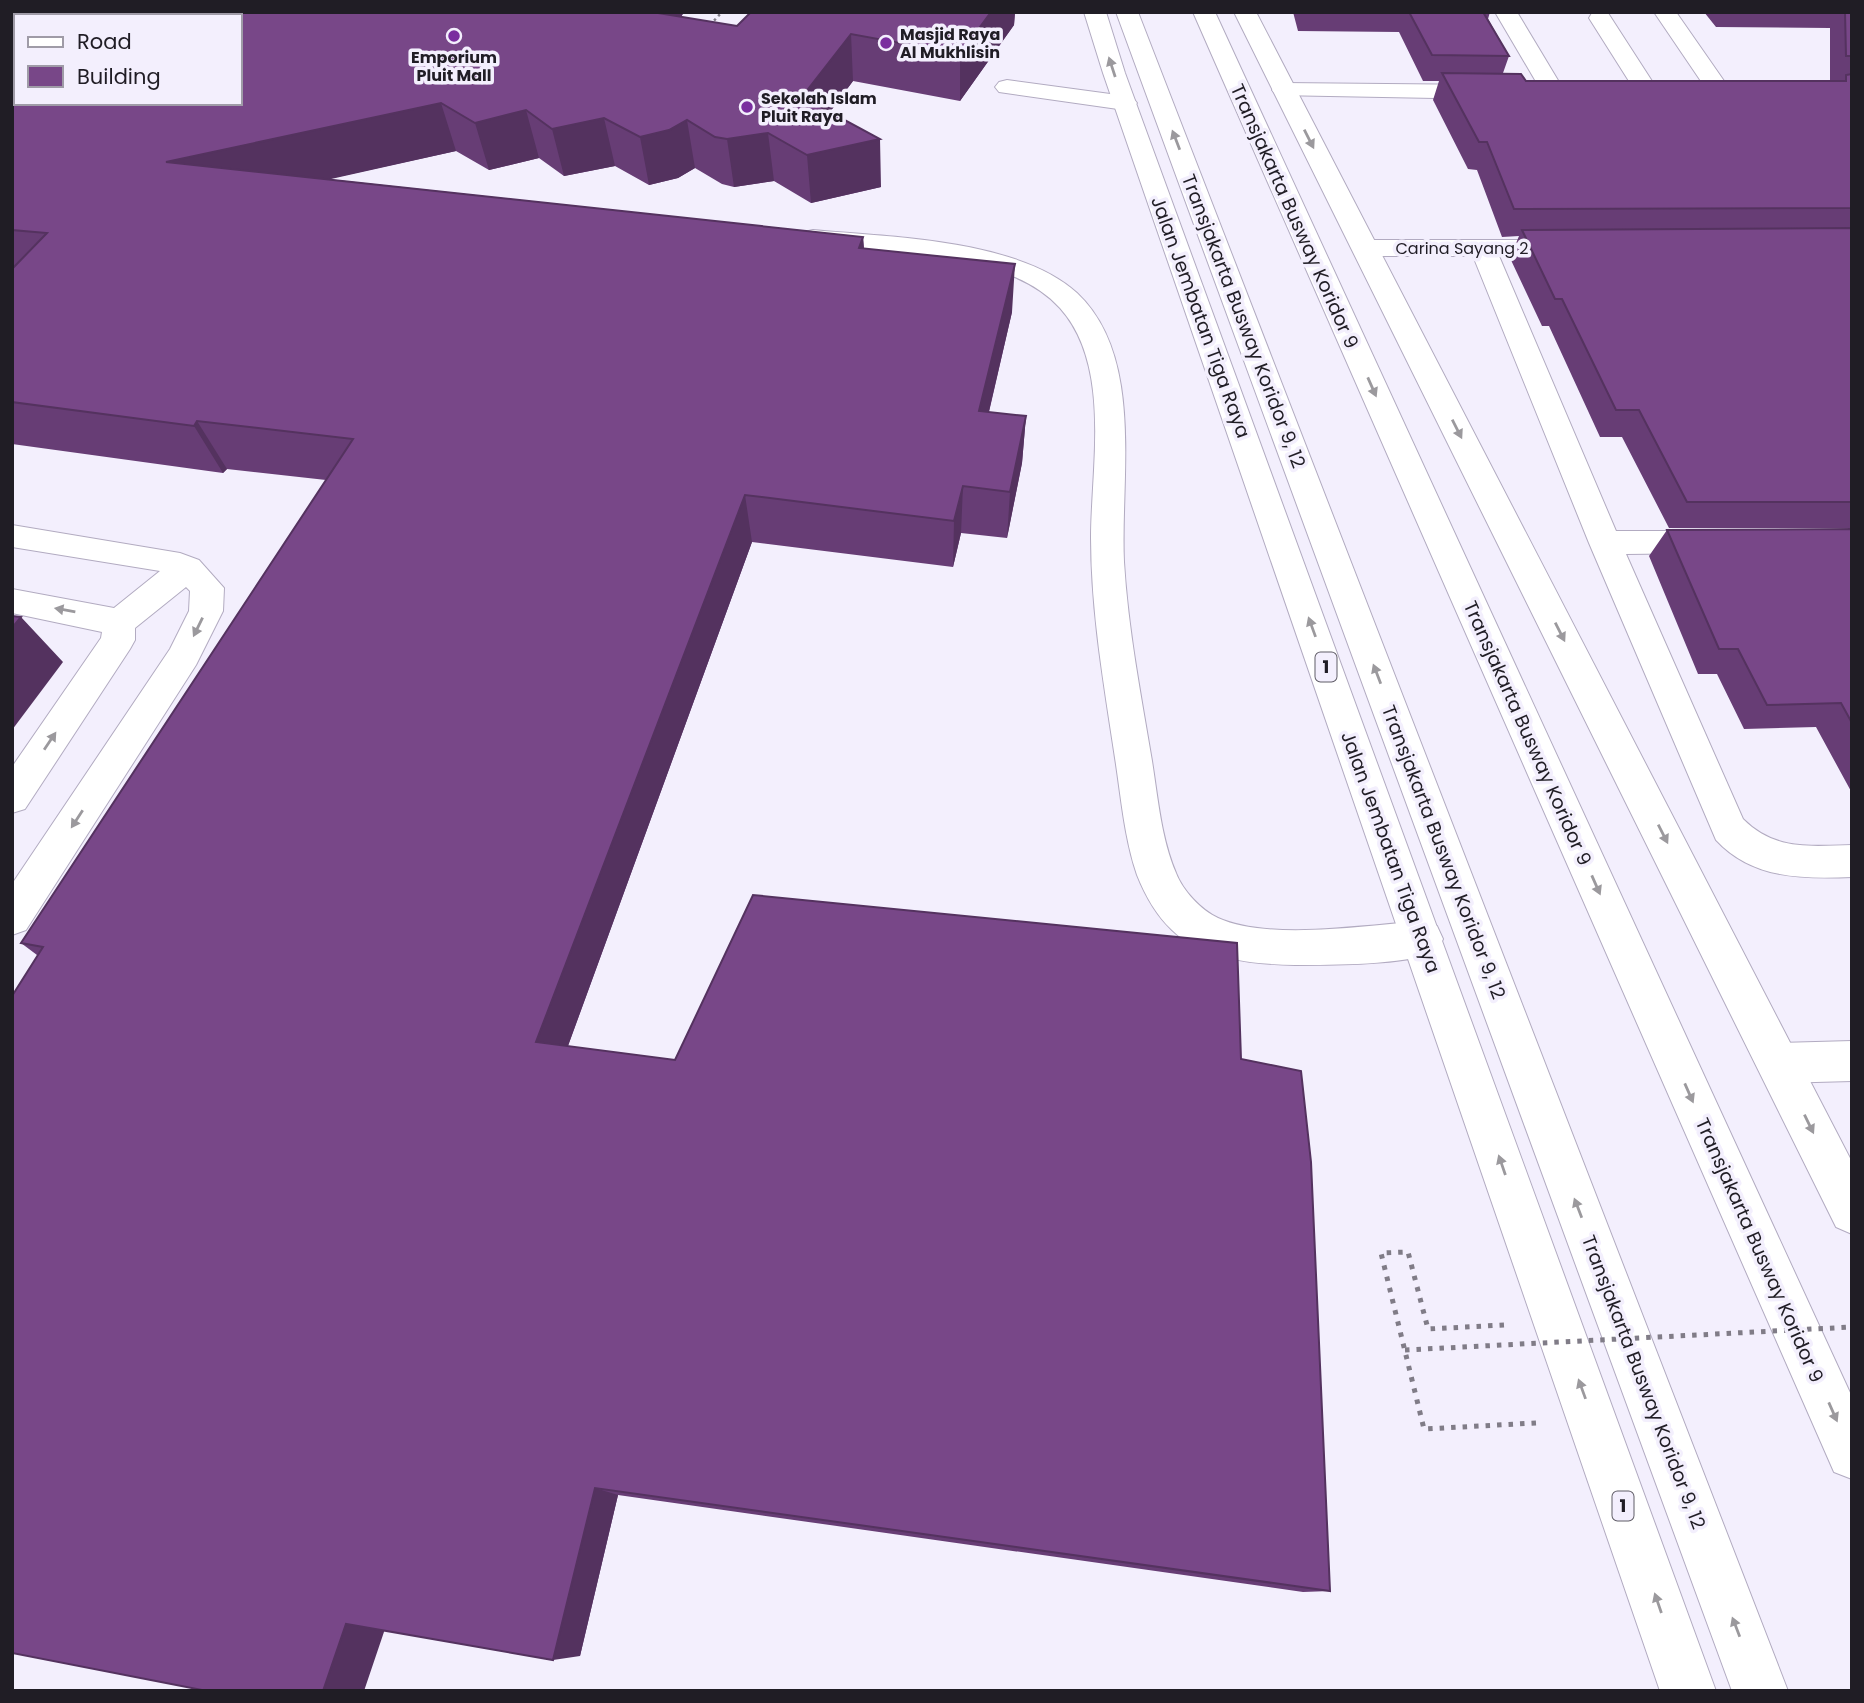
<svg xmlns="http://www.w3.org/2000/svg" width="1864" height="1703" viewBox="0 0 1864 1703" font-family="Poppins,sans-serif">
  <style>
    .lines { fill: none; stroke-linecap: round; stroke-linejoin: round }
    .minor-casing { stroke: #b2abc1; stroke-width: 2 }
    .highway-casing { stroke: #b2abc1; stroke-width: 2 }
    .path-far1 { stroke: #807c87; stroke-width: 2.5; stroke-dasharray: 2.5 3.5; stroke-linecap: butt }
    .path { stroke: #807c87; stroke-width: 5; stroke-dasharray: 4.5 7; stroke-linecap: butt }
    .minor { fill: #fff; fill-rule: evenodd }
    .highway { fill: #fff; fill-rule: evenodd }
    .path-bridge { stroke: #807c87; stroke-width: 5; stroke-dasharray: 4.5 7; stroke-linecap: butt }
    .wall { fill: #673d75 }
    .shaded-wall { fill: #54325f }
    .building { fill: #784788; stroke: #54325f; stroke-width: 2 }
    .oneway { fill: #9b999d }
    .poi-dot { fill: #7a2d9f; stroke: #f3effd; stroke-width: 2.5 }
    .labels { text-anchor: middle; stroke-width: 7; stroke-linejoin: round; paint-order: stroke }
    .far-poi-label { font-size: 16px; font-weight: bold; fill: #201d25; stroke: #f3effd; text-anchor: start }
    .far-street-label { font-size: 16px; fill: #201d25; stroke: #f3effd }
    .shield { fill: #f3effd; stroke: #5f5c66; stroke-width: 2 }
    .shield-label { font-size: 18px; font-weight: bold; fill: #201d25 }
    .street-label { font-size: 19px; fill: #201d25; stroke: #f3effd }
  </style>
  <rect width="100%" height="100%" fill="#f3effd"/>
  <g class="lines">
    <g class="minor-casing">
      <path id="minor" d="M1116 12H1138L1788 1691H1732Z
        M1193 12H1215L1852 1397V1479L1834 1472Z
        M1495 12H1517L1565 92 1561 97H1545Z
        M1603 12 1608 13 1659 92 1655 97H1639L1589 18 1592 13Z
        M1654 12H1676L1731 91 1727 96H1711Z
        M1007 80 1125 96 1133 98 1137 103 1133 108 1125 110 999 92 995 87 999 82Z
        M1284 83 1489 85 1497 87 1501 92 1497 97 1489 99 1276 95 1272 90 1276 85Z
        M813 230C889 237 1018 239 1077 293 1145 357 1120 478 1124 562 1128 629 1141 695 1152 761 1158 798 1161 838 1176 873 1183 891 1201 910 1218 918 1268 941 1368 925 1423 921L1437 926 1443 939 1437 952C1402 965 1334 965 1295 965 1254 964 1203 960 1172 930 1156 915 1145 895 1137 875 1124 837 1121 796 1115 758 1104 685 1091 612 1091 538 1091 467 1112 366 1060 308 1002 244 879 262 804 244L800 238 804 232Z
        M1365 240H1566L1575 242 1579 248 1575 254 1566 256H1499L1616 531H1710L1721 534 1726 542 1721 550 1710 553 1626 554 1743 819C1775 851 1810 846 1852 845V877C1802 879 1752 879 1716 840L1589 543 1473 256H1365L1356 254 1352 248 1356 242Z
        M12 525 180 553 199 560 224 588 223 611 196 665 26 930 12 935V884L170 649 189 611 190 591 186 587 135 628V640L130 649 25 809 12 813V767L101 638 102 632 12 613V589L114 608 160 571 12 547Z
        M1852 1041V1081L1779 1083 1764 1077 1758 1063 1764 1049 1779 1043Z"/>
    </g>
    <g class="highway-casing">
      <path id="highway" d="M1084 12H1106L1125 73 1716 1691H1660L1103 73Z
        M1234 12H1256L1852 1162V1234L1836 1227Z"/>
    </g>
    <path class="path-far1" d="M710 25 722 12"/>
    <path class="path" d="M1504 1325 1428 1329 1408 1252 1381 1253 1424 1429 1536 1423"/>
    <use href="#minor" class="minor"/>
    <use href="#highway" class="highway"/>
    <path class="path-bridge" d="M1405 1350 1852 1327"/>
  </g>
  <path class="wall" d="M95 12H684L681 17 737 26 751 12H1015L1014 25 960 101 853 81 830 112 881 187 811 203 774 181 734 187 722 184 695 168 678 178 649 185 615 166 564 176 539 158 489 170 456 151 328 179 863 237 864 248 1012 312 989 412 1026 416 1022 463 1007 538 961 533 953 567 752 542 568 1046 675 1060 1241 1059 1330 1591 1303 1592 618 1495 580 1656 37 955 21 943 326 480 227 469 223 473 12 444V70L16 103Z
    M1293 12H1490L1488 19 1509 56 1503 73 1526 81H1830V28L1716 27 1704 12H1852V528H1669L1622 437H1600L1549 326H1542L1510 258 1519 236 1502 237 1477 170 1468 169 1433 100 1439 81H1423L1399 32 1298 31Z
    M1852 529V793L1816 727 1744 729 1717 674H1698L1649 556 1667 530Z"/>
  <path class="shaded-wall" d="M647 12H684L655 58Z
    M991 12H1015L1014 25 960 101V54Z
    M851 34 853 81 806 144 802 97Z
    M441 103 456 151 192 210 166 162Z
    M526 110 539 158 489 170 475 123Z
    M604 118 615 166 564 176 552 129Z
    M687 120 695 168 678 178 649 185 640 137Z
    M768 133 774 181 734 187 727 139Z
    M880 139 881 187 811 203 807 155Z
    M863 237 866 285 859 248Z
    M1015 264 1012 312 978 458 979 411Z
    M1026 416 1022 463 1007 538 1010 492Z
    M197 421 227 469 223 473 194 426Z
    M963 486 961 533 953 567 954 521Z
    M745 495 752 542 558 1073 536 1042Z
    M21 617 63 662 12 730V628Z
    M595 1488 618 1495 580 1656 553 1660Z
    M387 1623 364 1691H323L346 1624Z"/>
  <path class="building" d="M95 12H652L737 26 751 12H991L960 54 851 34 802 97 880 139 807 155 768 133 727 139 715 137 687 120 669 130 640 137 604 118 552 129 526 110 475 123 441 103 166 162 863 237 859 248 1015 264 979 411 1026 416 1010 492 963 486 954 521 745 495 536 1042 675 1060 753 895 1237 943 1241 1059 1301 1071 1311 1162 1330 1591 595 1488 553 1660 346 1624 323 1691H207L12 1653V996L43 947 21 943 353 439 197 421 194 426 12 402V269L47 233 12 230V70H16V103H240V16H91Z
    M1409 12H1483L1509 56 1432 55Z
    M1845 12H1852V56H1846Z
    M1442 73 1521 74 1526 81H1846V75L1852 74V208L1514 209 1487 142H1479Z
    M1852 228V502H1687L1639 410H1616L1562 299H1555L1522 230Z
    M1852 529V723L1841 703 1767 705 1738 649H1719L1667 530Z
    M12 616 21 617 12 628Z"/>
  <defs><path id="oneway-solid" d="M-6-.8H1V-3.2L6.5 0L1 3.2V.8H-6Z" transform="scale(1.75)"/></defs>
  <g class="oneway">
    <use href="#oneway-solid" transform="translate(1112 67) rotate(-108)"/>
    <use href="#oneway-solid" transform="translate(1309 139) rotate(63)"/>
    <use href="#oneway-solid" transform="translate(1176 140) rotate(-111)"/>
    <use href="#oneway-solid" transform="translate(1372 387) rotate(66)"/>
    <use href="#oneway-solid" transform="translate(1457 429) rotate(63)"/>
    <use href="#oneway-solid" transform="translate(65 610) rotate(-170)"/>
    <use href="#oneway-solid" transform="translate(198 627) rotate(116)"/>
    <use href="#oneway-solid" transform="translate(1312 627) rotate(-110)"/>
    <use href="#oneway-solid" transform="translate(1560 632) rotate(63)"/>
    <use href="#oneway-solid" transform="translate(1377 674) rotate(-111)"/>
    <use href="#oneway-solid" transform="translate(50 741) rotate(-56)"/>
    <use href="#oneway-solid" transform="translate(77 819) rotate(123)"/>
    <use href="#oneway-solid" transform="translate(1663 834) rotate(63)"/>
    <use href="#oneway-solid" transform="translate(1596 885) rotate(66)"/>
    <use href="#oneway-solid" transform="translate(1689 1093) rotate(66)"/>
    <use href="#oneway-solid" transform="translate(1809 1124) rotate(64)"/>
    <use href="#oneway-solid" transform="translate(1502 1165) rotate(-109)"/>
    <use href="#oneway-solid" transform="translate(1578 1208) rotate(-111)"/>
    <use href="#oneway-solid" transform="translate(1582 1389) rotate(-110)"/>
    <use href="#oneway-solid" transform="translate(1833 1412) rotate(66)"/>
    <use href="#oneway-solid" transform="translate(1658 1603) rotate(-109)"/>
    <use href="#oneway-solid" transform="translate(1736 1627) rotate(-111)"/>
  </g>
  <g class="poi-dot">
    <circle cx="454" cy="36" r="7"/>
    <circle cx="886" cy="43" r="7"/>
    <circle cx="747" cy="107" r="7"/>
  </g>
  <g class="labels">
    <g class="far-poi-label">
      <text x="900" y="40">Masjid Raya<tspan x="900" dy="18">Al Mukhlisin</tspan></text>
      <text x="454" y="63" text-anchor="middle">Emporium<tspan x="454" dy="18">Pluit Mall</tspan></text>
      <text x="761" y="104">Sekolah Islam<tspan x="761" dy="18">Pluit Raya</tspan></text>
    </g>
    <g class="far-street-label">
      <text x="1462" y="254">Carina Sayang 2</text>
    </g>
    <g class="shield">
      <rect x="1315.5" y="652.5" width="21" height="29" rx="5"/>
      <rect x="1612.5" y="1491.5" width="21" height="29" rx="5"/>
    </g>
    <g class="shield-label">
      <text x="1326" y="673">1</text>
      <text x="1623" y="1512">1</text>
    </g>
    <g class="street-label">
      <text transform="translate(1295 216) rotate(66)" y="7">Transjakarta Busway Koridor 9</text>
      <text transform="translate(1201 317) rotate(70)" y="7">Jalan Jembatan Tiga Raya</text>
      <text transform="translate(1244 321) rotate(69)" y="7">Transjakarta Busway Koridor 9, 12</text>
      <text transform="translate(1528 733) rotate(66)" y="7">Transjakarta Busway Koridor 9</text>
      <text transform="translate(1391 852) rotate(70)" y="7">Jalan Jembatan Tiga Raya</text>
      <text transform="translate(1444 852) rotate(69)" y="7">Transjakarta Busway Koridor 9, 12</text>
      <text transform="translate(1760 1250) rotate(66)" y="7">Transjakarta Busway Koridor 9</text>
      <text transform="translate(1644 1382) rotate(69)" y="7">Transjakarta Busway Koridor 9, 12</text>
    </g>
  </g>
  <rect width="1864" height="1703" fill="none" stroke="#201d25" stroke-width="28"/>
  <rect x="14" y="14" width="228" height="91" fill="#f3effd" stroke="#9f9ba7" stroke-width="2"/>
  <rect x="28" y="37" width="35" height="10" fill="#ffffff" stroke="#9f9ba7" stroke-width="2"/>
  <text x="77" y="49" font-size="21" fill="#201d25">Road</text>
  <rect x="28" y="66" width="35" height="21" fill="#784788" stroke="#9f9ba7" stroke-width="2"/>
  <text x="77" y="84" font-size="21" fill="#201d25">Building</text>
</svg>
